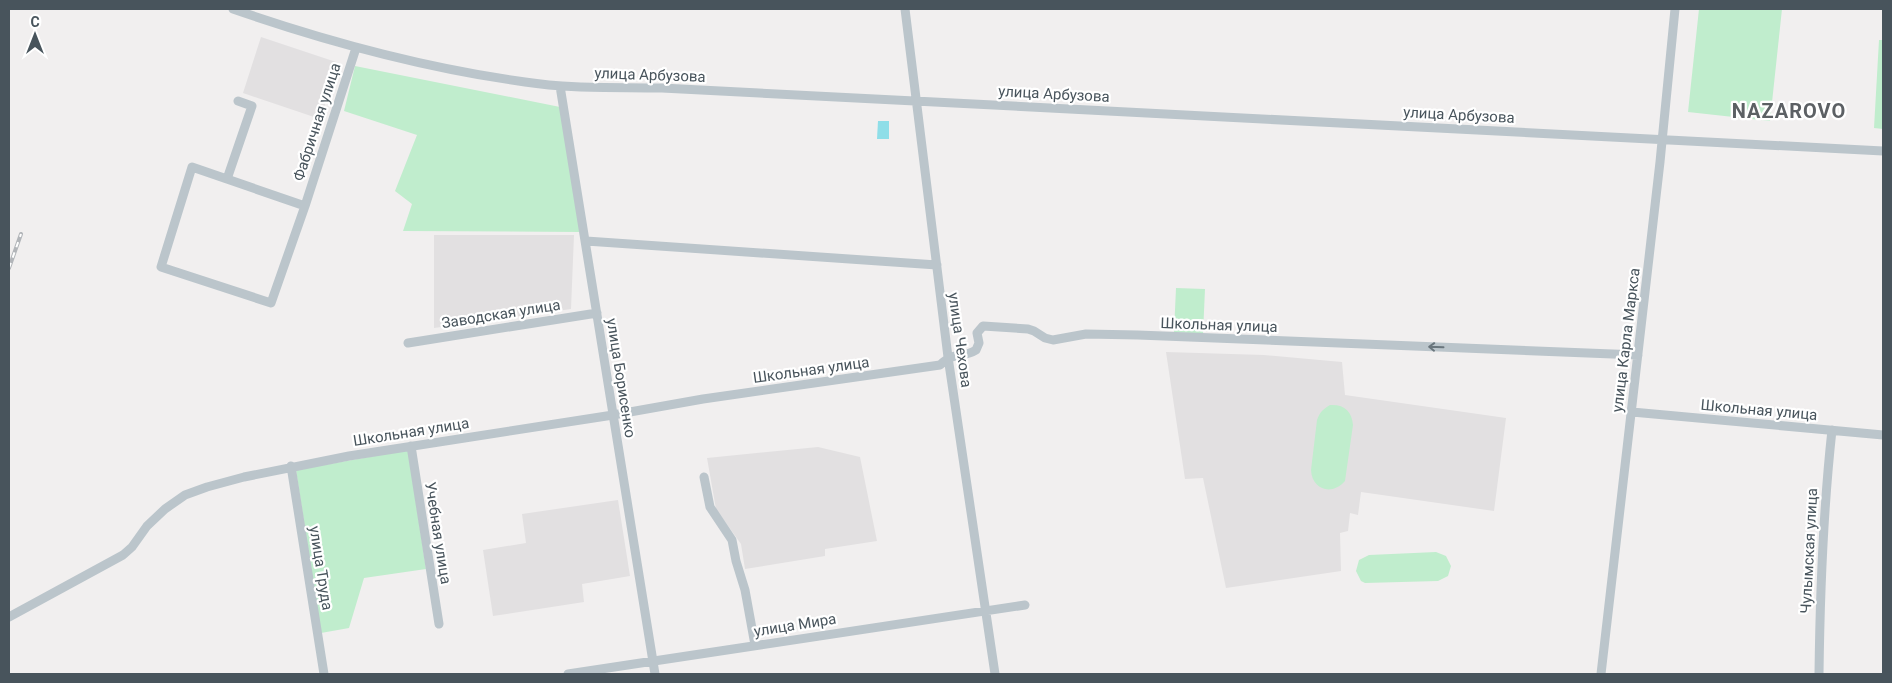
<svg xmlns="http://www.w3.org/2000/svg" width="1892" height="683" viewBox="0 0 1892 683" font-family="Roboto,sans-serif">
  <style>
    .education { fill: #e2e0e1 }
    .green { fill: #c0edcd }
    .water { fill: #8fdee8 }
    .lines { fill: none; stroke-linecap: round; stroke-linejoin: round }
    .minor { stroke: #bbc5cb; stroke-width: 9 }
    .rail-casing { stroke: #b2b5b9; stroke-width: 4 }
    .rail { stroke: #fff; stroke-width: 2; stroke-dasharray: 5.5; stroke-linecap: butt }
    .oneway { stroke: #6a767d }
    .labels { text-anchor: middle; stroke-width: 4.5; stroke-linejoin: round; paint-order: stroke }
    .street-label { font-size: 15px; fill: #48545c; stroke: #fff }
    .district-label { font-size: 20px; font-weight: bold; letter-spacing: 1px; fill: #5c6064; stroke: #fff }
  </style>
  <rect width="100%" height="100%" fill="#f1efef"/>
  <path class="education" d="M261 37 339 63 320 119 243 93Z
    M434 235H574L571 309 434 328Z
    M1166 352 1264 355 1342 362 1345 395 1506 418 1494 511 1361 492 1358 515 1350 513 1348 531 1340 533 1341 571 1226 588 1203 478 1185 479Z
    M818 447 860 457 877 541 825 549V556L745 569 741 544 716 509 707 458Z
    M618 500 630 576 582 584 584 602 493 616 483 550 526 543 522 514Z"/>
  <path class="green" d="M1699 9H1782L1770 121 1688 112Z
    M1879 40H1883V129L1874 128Z
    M355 66 560 107 580 232 403 231 412 204 395 191 417 135 344 111Z
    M1176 288 1205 289 1203 334 1174 332Z
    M1330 405C1344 404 1352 411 1353 425L1345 481C1332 496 1312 490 1311 470L1317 420C1320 412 1323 409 1330 405Z
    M408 450 426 569 364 578 349 628 321 633 296 470Z
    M1436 552 1446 556 1451 566 1448 576 1438 581 1365 583 1361 581 1356 571 1359 560 1369 555Z"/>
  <path class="water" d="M878 121H889V139H877Z"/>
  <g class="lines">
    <path class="minor" d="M233 9C328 42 425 68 525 82 570 89 616 87 662 88L1883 151
      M905 9 948 357 995 674
      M560 86 655 674
      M227 179 252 106 238 101
      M305 206 192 167 161 267 271 303 305 206 356 48
      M586 241 937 265
      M408 343 597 313
      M1632 412 1883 435
      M411 446 439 624
      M291 466 324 674
      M704 477 710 507 732 540 736 561 745 590 755 645
      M9 617 123 555 132 547 147 526 165 509 185 495 207 487 244 477 349 456 613 415 703 399 940 365C956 350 962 359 976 350L979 343 977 333 983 326 1028 329 1034 331 1045 338 1053 340 1086 334 1138 335 1638 355
      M568 674 1025 605
      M1601 674 1660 162 1675 9
      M1819 674C1820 592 1823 512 1832 430"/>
    <g class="rail-casing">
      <path id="rail" d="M9 268 21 234"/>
    </g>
    <use href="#rail" class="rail"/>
  </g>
  <defs><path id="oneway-shaft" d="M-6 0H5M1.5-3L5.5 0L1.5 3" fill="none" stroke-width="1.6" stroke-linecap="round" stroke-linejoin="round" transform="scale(1.25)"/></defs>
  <use class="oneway" href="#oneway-shaft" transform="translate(1436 347) rotate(-178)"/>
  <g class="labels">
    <g class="street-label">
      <text transform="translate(650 75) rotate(2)" y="5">улица Арбузова</text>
      <text transform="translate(1054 94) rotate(3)" y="5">улица Арбузова</text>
      <text transform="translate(1459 115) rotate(3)" y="5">улица Арбузова</text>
      <text transform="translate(317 122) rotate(-72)" y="5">Фабричная улица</text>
      <text transform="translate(501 314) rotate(-9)" y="5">Заводская улица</text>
      <text transform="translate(1219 325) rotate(2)" y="5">Школьная улица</text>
      <text transform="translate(960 340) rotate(82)" y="5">улица Чехова</text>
      <text transform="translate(1626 340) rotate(-83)" y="5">улица Карла Маркса</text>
      <text transform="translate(811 370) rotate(-8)" y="5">Школьная улица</text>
      <text transform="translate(621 378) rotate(81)" y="5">улица Борисенко</text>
      <text transform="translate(1759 410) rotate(5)" y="5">Школьная улица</text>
      <text transform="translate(411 432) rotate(-9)" y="5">Школьная улица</text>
      <text transform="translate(438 533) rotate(81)" y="5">Учебная улица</text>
      <text transform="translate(1809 551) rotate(-87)" y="5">Чулымская улица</text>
      <text transform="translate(321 568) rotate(81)" y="5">улица Труда</text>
      <text transform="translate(795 625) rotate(-9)" y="5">улица Мира</text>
    </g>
    <g class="district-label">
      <text x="1789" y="118">NAZAROVO</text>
    </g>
  </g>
  <rect width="1892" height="683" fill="none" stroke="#48545c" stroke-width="20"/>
  <g transform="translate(35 35)" stroke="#ffffff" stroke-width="4" paint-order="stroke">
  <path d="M0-4L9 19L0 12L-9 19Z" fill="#48545c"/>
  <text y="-8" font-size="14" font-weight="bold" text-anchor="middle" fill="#48545c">С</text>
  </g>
</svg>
